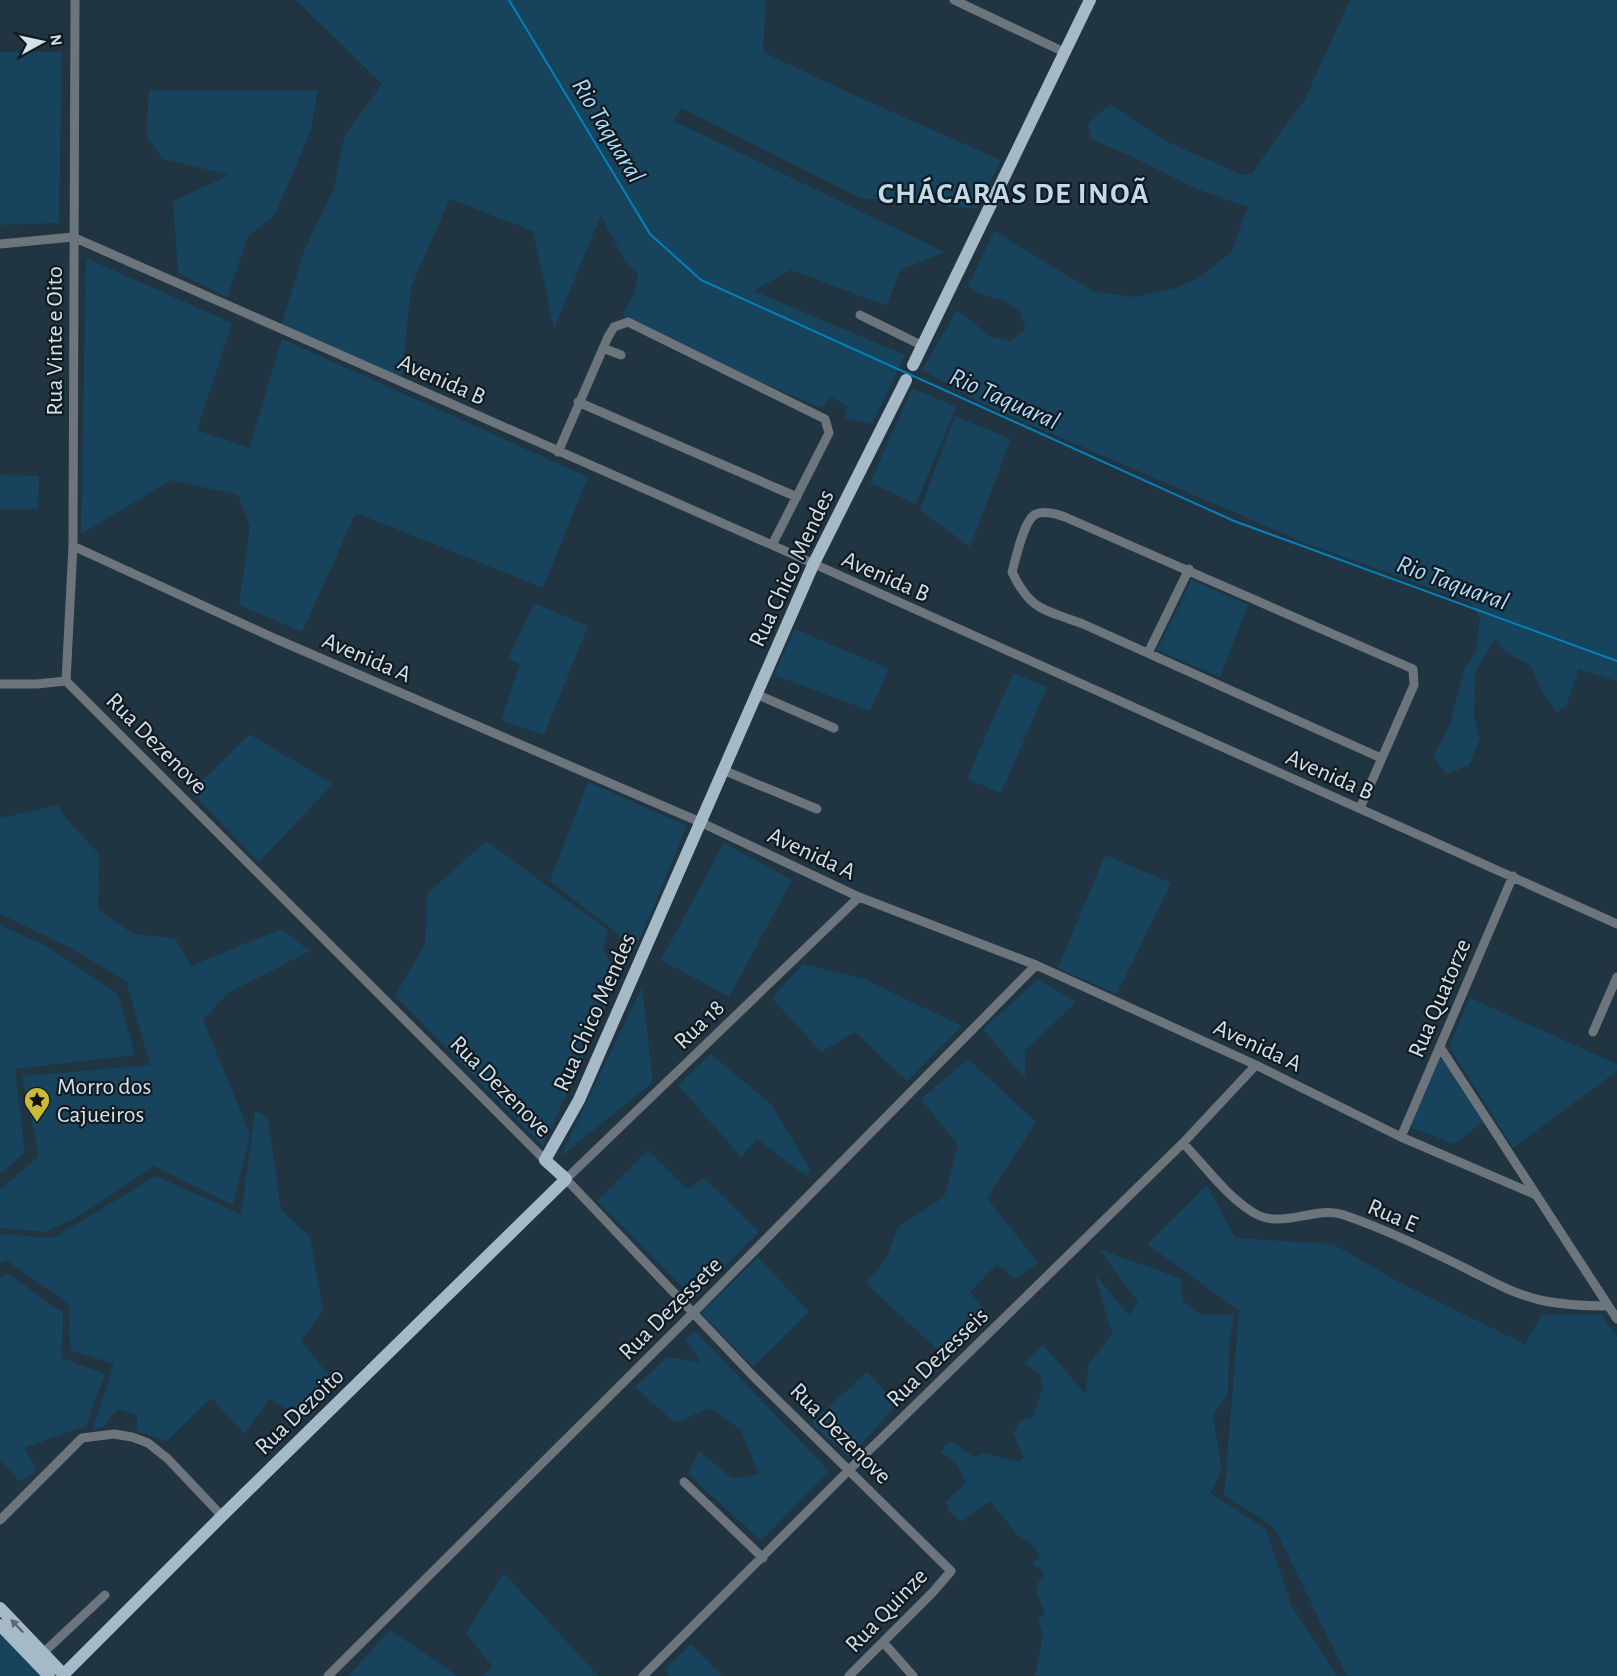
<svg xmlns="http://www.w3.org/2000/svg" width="1617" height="1676" viewBox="0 0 1617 1676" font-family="'Alegreya Sans',sans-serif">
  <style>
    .green { fill: #17435d }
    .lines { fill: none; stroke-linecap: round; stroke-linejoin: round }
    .stream { stroke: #0082bc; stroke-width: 2 }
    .minor { stroke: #6c757c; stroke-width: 9 }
    .major { stroke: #a5b9c7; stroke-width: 12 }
    .oneway { fill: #5b6a74 }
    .labels { text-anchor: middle; stroke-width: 4.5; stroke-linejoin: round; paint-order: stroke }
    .street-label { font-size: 24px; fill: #d5e1e9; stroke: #111a20 }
    .poi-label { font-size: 24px; fill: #d5e1e9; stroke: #111a20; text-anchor: start }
    .water-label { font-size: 26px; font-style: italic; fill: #b0ddfc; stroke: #111a20 }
    .district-label { font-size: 30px; font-weight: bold; letter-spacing: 1.5px; fill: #c1daeb; stroke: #111a20 }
  </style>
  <rect width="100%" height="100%" fill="#203441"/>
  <path class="green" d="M296 0H766L763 52 865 100 1001 160 977 209 860 198 681 108 674 121 945 252 900 270 887 306 791 270 754 291 905 355 872 424 845 418 847 407 831 396 822 408 632 328 623 314 634 295 638 274 624 260 601 215 554 329 533 231 450 199 411 287 402 378 282 324 304 251 334 188 344 137 382 84Z
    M1350 0H1617V681L1579 669 1567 704 1557 713 1543 693 1531 666 1505 652 1495 639 1475 672 1474 718 1480 738 1469 765 1447 774 1433 757 1450 724 1464 670 1476 651 1480 618 1470 602 1308 544 987 406 922 370 957 310 990 336 1010 341 1026 329 1019 310 1002 300 979 294 968 286 994 231 1095 292 1136 297 1176 288 1200 277 1231 252 1248 207 1192 187 1130 156 1091 139 1088 124 1110 104 1166 141 1242 175 1252 173 1305 99Z
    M0 52H62L59 223 0 225Z
    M149 90H318L311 130 275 215 248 236 227 297 178 273 173 201 229 175 163 159 146 136Z
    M86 258 232 323 197 430 249 448 282 339 588 477 543 588 356 513 302 632 239 605 250 527 238 495 172 480 81 534Z
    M912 388 956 407 916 504 870 483Z
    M955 416 1011 439 970 547 920 510Z
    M0 475 39 476 38 509H0Z
    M1192 580 1248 605 1220 677 1157 650Z
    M534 603 588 626 544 735 501 720 520 664 508 659Z
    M795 629 889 669 870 711 774 675Z
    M1013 673 1047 687 1001 793 967 779Z
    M249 734 333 784 259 862 191 792Z
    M588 782 687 826 636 948 550 881Z
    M58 805 64 816 99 854 98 909 133 934 175 938 191 966 281 929 310 951 228 993 203 1020 250 1134 233 1205 154 1166 76 1218 45 1232 0 1228V1189L39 1156 22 1076 150 1065 126 981 71 948 0 914V818Z
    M486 841 608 930 603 947 618 980 543 1146 395 996 425 944 427 894Z
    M724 843 792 880 729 997 661 960Z
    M1105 855 1171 883 1117 994 1058 968Z
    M0 925 46 946 118 994 135 1055 15 1069 25 1152 0 1174Z
    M803 964 864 979 962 1026 907 1081 855 1032 821 1052 772 998Z
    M1038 979 1076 1002 1025 1051 1026 1080 983 1029Z
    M642 987 653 1082 560 1157Z
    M1470 998 1617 1064V1071L1513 1148 1449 1046Z
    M711 1054 771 1104 811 1171 806 1176 757 1139 741 1157 678 1085Z
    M1440 1056 1483 1122 1454 1144 1410 1127Z
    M968 1059 1036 1122 987 1198 1038 1263 1015 1279 997 1264 970 1292 988 1315 943 1355 866 1283 886 1259 898 1227 944 1197 958 1145 921 1099Z
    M255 1111 268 1117 281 1210 310 1237 323 1310 301 1341 337 1385 304 1418 270 1399 244 1434 211 1398 167 1441 136 1431 138 1415 118 1409 103 1427 92 1429 114 1364 70 1350 69 1304 6 1260 0 1263V1234L53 1238 156 1176 241 1214Z
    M648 1150 687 1189 704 1178 759 1232 694 1299 597 1201Z
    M1207 1185 1235 1238 1333 1244 1404 1285 1525 1344 1542 1314H1601L1617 1337V1676H1347L1274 1527 1224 1495 1239 1311 1147 1244Z
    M1099 1249 1182 1279V1301L1201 1314 1234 1315 1229 1348 1228 1393 1213 1416 1222 1470 1210 1493 1266 1529 1292 1606 1337 1676H1035L1043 1635 1038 1621 1045 1612 1037 1594 1038 1582 1044 1578 1042 1570 1032 1564 1040 1555 1030 1543 1019 1537 990 1501 961 1522 949 1511 946 1502 966 1483 957 1464 940 1452 950 1441 975 1457 984 1453 1019 1462 1023 1457 1013 1433 1021 1420 1032 1418 1043 1387 1039 1373 1024 1364 1043 1345 1086 1395 1088 1366 1113 1332 1109 1325 1095 1275 1129 1315 1138 1302Z
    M758 1257 809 1312 753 1367 701 1313Z
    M8 1273 54 1307 63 1311 62 1358 105 1374 86 1426 24 1448 37 1470 20 1482 0 1459V1277Z
    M695 1331 829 1471 761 1541 688 1474 699 1451 733 1479 759 1474 741 1430 710 1408 675 1423 635 1387 667 1357 701 1362 685 1340Z
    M867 1372 897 1404 849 1458 811 1423Z
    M504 1573 598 1676H482L492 1666 466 1633Z
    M390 1630 458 1676H348Z
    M0 1633 41 1676H0Z
    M691 1644 722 1676H669L664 1670Z"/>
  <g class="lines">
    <path class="stream" d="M509 0 650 234 701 280 1234 521 1617 661"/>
    <path class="minor" d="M954 0 1064 52
      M0 244 73 237 772 545 1617 924
      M860 315 923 346
      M603 348 621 355
      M578 402 797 497
      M558 452 608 337 614 327 628 322 825 419 829 433 772 545
      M73 546 276 639 700 822 859 897 1036 965 1256 1065 1401 1137 1534 1194
      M1148 653 1189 569
      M66 681 73 546 75 0
      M0 684H37L66 681 545 1160
      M756 694 834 728
      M723 770 817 809
      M1360 808 1414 685 1413 669 1065 517C1057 514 1045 510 1036 514 1024 519 1016 558 1012 572 1031 612 1044 609 1083 624L1381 758
      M1593 1032 1617 977
      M1440 1047 1617 1319
      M1401 1137 1513 876
      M1183 1143C1205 1166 1227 1197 1254 1213 1282 1230 1315 1205 1344 1215 1385 1229 1426 1249 1465 1268 1489 1280 1514 1294 1540 1300 1563 1305 1585 1306 1608 1306
      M684 1482 763 1558
      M0 1520 82 1438 114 1434 132 1437 148 1443 168 1459 222 1516
      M883 1642 913 1676
      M43 1653 105 1595
      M328 1676 694 1312 1036 965
      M643 1676 849 1470 1183 1143 1256 1065
      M849 1676 933 1592 951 1571 754 1377 566 1179 859 897"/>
    <path class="major" d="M913 365 1090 0
      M0 1608 65 1676
      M0 1625 49 1676
      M63 1675 222 1516 566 1179 545 1160 579 1100 813 565 906 380"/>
  </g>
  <defs><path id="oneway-solid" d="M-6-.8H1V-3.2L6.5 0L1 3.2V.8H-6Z" transform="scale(1.5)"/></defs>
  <use class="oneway" href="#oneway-solid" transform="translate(17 1626) rotate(-134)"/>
  <defs>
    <g id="sight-pin" transform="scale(1.35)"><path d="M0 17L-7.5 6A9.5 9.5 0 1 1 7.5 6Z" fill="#caba3a" stroke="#111a20"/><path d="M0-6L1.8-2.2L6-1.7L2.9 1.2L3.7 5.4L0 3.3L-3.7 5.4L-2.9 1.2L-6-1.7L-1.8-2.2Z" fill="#111"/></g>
  </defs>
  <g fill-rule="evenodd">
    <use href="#sight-pin" x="37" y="1100"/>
  </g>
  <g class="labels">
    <g class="street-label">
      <text transform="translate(54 341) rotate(-90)" y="8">Rua Vinte e Oito</text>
      <text transform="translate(442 379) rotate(24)" y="8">Avenida B</text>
      <text transform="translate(791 568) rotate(-65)" y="8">Rua Chico Mendes</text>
      <text transform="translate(886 576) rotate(24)" y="8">Avenida B</text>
      <text transform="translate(367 657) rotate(23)" y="8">Avenida A</text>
      <text transform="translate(157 743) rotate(45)" y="8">Rua Dezenove</text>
      <text transform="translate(1330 774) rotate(24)" y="8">Avenida B</text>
      <text transform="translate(812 853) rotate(25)" y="8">Avenida A</text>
      <text transform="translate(1439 998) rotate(-67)" y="8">Rua Quatorze</text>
      <text transform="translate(594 1012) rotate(-66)" y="8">Rua Chico Mendes</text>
      <text transform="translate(699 1024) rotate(-44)" y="8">Rua 18</text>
      <text transform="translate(1258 1045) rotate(25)" y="8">Avenida A</text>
      <text transform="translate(501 1086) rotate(45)" y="8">Rua Dezenove</text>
      <text transform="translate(1393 1215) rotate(23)" y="8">Rua E</text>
      <text transform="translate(670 1308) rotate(-45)" y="8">Rua Dezessete</text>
      <text transform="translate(937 1357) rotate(-44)" y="8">Rua Dezesseis</text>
      <text transform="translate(299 1411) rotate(-44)" y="8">Rua Dezoito</text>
      <text transform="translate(841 1433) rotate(45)" y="8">Rua Dezenove</text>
      <text transform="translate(886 1610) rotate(-46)" y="8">Rua Quinze</text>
    </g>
    <g class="poi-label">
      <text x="57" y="1094">Morro dos<tspan x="57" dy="28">Cajueiros</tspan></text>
    </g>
    <g class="water-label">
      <text transform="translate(609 130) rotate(59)" y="9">Rio Taquaral</text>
      <text transform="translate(1005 398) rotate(24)" y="9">Rio Taquaral</text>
      <text transform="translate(1453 582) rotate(20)" y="9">Rio Taquaral</text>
    </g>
    <g class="district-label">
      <text x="1014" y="203">CHÁCARAS DE INOÃ</text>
    </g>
  </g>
  <g transform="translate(42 42) rotate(82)" stroke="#111a20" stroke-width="4.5" paint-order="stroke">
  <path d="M0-4.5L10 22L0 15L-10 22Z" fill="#d5e1e9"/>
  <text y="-9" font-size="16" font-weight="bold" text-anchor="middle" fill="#d5e1e9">N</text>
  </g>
</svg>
